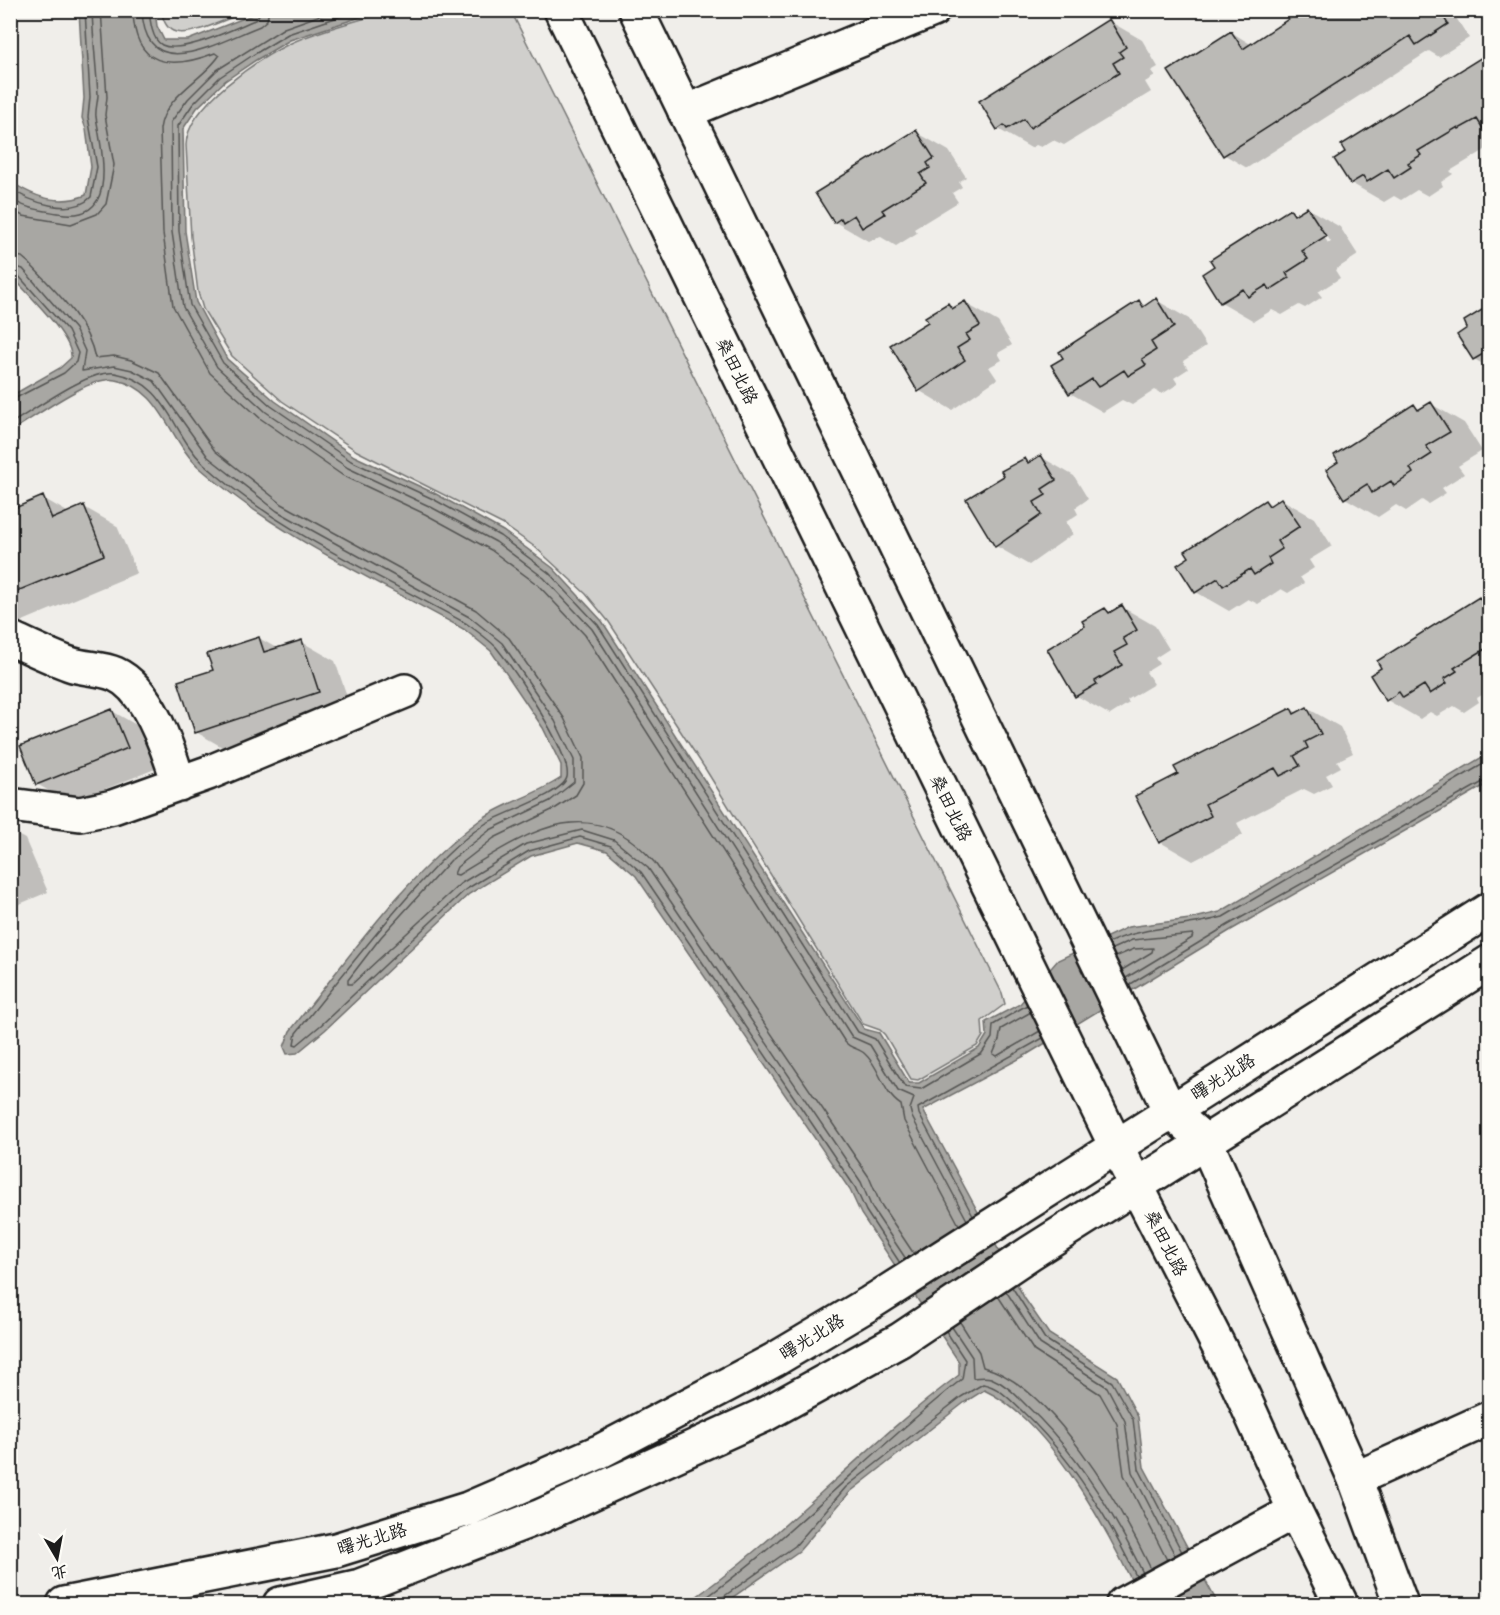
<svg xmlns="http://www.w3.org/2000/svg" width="1500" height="1615" viewBox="0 0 1500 1615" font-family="Sriracha,'LXGW WenKai TC',sans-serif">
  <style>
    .green { fill: #d0cfcc; stroke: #767674; stroke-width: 1.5 }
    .water { fill: #a8a7a3; stroke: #706f6d; stroke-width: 1.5 }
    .shadow { fill: #0003; fill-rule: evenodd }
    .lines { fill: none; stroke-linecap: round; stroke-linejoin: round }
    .shore { stroke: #545452; stroke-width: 1.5 }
    .building { fill: #bbbab6; stroke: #1c1c1c; stroke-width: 1.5 }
    .minor-casing { stroke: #1c1c1c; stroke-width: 38 }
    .major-casing { stroke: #1c1c1c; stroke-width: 38 }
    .minor { stroke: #fdfcf7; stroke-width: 33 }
    .major { stroke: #fdfcf7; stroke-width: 33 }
    .labels { text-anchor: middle; stroke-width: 5; stroke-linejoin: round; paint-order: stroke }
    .street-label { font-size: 18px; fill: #1c1c1c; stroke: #fdfcf7 }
  </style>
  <rect width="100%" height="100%" fill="#f0eeea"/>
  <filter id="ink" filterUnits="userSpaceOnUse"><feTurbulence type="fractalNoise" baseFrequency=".0167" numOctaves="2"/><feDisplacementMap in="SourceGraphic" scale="12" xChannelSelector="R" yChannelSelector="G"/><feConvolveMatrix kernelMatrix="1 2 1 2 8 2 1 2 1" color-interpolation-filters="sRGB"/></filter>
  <g filter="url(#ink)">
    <path class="green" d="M392 10 511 11 1002 993 1005 1004 982 1021 983 1036 977 1046 918 1080 911 1079 885 1035 880 1030 863 1024 706 770 609 622 586 594 535 547 502 524 357 451 282 401 232 356 203 309 198 292 191 237 186 145C187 106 258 59 291 43 322 29 359 21 392 10Z
      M161 11V10L247 11C231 17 188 39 173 31 165 27 163 18 161 11Z"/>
    <path class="water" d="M79 11H155L157 26 164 40H188L262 11H379L290 40 256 60 225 81 197 108 183 129 185 231 196 302 227 359 275 401 354 456 436 494 503 531 553 568 602 621 864 1029 879 1033 909 1083H919L979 1048 987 1035 986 1022 1020 1004 1058 960 1128 927 1190 919 1220 912 1489 753V783L1231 930 1026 1055 923 1110 1025 1299 1049 1334 1117 1377 1138 1417 1144 1467 1218 1604H1143C1112 1539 1052 1421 984 1390L965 1402 850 1492 799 1551 723 1604H686C784 1536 863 1446 959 1375V1362L861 1214 850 1190 636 876 607 851 578 843 531 856 469 894 325 1030 297 1053 287 1054 284 1047 290 1031C349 958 404 876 480 820 504 803 536 795 561 778V765L543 728 491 651 465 630C374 579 279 537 201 469 168 441 163 388 115 380 90 375 34 418 11 431V396L60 368 71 358C74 337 25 292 11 275L10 181C33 197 60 206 86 195L91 167 86 129 82 118 84 98Z"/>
    <path class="shadow" d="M1305 10H1451L1469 38 1439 57 1429 51 1247 168 1225 155 1170 72 1231 32 1252 45Z
      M1109 21 1142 40 1158 67 1151 71 1155 76 1145 82 1151 92 1064 145 1053 140 1041 147 1036 145 1031 148 998 129Z
      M1490 59V147L1450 171 1453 174 1441 182 1443 186 1428 196 1417 190 1401 200 1394 196 1384 202 1351 183Z
      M916 132 949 151 966 177 959 182 962 187 952 193 958 202 914 229 917 233 896 246 881 237 868 241 835 222Z
      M1307 208 1340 227 1358 255 1335 270 1340 278 1318 292 1322 297 1305 308 1299 305 1282 315 1272 310 1254 321 1221 302 1290 210 1297 214ZM1318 227 1323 230 1331 242 1328 243Z
      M1156 300 1189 319 1206 346 1183 361 1188 369 1174 378 1178 384 1162 394 1155 390 1132 405 1122 400 1103 412 1070 393 1139 302 1146 306Z
      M965 303 998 322 1012 345 998 353 1002 360 989 367 997 379 952 410 920 391 892 345 930 322 948 305 955 309Z
      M1490 306V368L1474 359 1469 328Z
      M1431 404 1464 423 1482 451 1458 466 1464 474 1442 488 1446 493 1428 504 1422 500 1406 511 1396 505 1378 517 1345 498 1414 406 1421 410Z
      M1041 457 1074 476 1088 499 1075 508 1078 514 1066 522 1073 534 1029 565 996 546 1006 477 1025 459 1031 463Z
      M43 498 69 513 84 507 117 526 137 573 18 623 10 619V512Z
      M1281 499 1314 518 1332 546 1309 560 1314 568 1300 577 1304 583 1288 593 1281 589 1258 604 1248 599 1229 611 1196 592 1265 501 1272 505Z
      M1490 593V685L1486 687 1489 691 1477 698 1479 702 1464 712 1454 706 1437 716 1430 712 1420 719 1387 700 1420 635Z
      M1122 607 1155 626 1169 649 1155 658 1159 664 1146 672 1154 684 1127 700 1129 703 1110 715 1077 696 1087 627 1105 609 1112 613Z
      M259 638 278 649 302 642 335 661 352 711 229 751 196 732 215 671Z
      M1307 708 1340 727 1353 753 1337 761 1341 767 1326 775 1332 785 1314 794 1304 789 1237 823 1243 835 1193 861 1160 842 1180 774 1291 709 1298 713Z
      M112 711 145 730 160 767 70 803 37 784Z
      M10 831 25 839 48 892 10 908Z"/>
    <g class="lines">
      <path class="shore" d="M133 10C134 68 171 70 215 53L219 56C204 79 164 96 160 129L163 233 173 306 210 373 261 419 342 475 425 514 491 550 538 585 585 635 845 1042C851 1049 859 1048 865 1054 881 1068 882 1093 901 1105L904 1121 959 1225
        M142 10C145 87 218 42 260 26L267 20 269 10
        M149 10C150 20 152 40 162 45 182 55 237 27 257 19L261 10
        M335 10 284 28 217 70 188 99 171 122 172 232 183 307 217 367 266 412 348 468 429 506 496 542 544 578 592 629 852 1037 870 1045 898 1091 914 1098 910 1109 912 1117 967 1220
        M359 10 288 34 253 55 220 77 193 104 178 126 179 231 190 305 223 363 271 406 351 461 433 499 500 536 549 573 598 625 858 1032 875 1039 905 1087 921 1089 982 1053 992 1038 993 1025 1027 1005
        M10 188C29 202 72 217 91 197L97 167 88 117 90 97 85 10
        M10 198C25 209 40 210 58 213 120 225 102 152 96 117 95 110 98 101 98 94 96 66 93 38 92 10
        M10 209 23 216 71 224 97 214 106 204 114 165 105 115 107 97 101 10
        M10 255 22 257 29 263C55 291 87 319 95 358L114 356 131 360 159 373 215 451 282 504 476 610 509 638 564 718 583 758V783L576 795 556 808 494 838 457 867 454 874 458 875C525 834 591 787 655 863L869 1177 880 1203 914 1254
        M10 265 23 269 75 329 85 351 82 371 114 366 132 370 154 381 208 457 277 511 471 618 502 643 555 721 574 760V782L550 801 490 830 451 860 381 937 348 980V984H352L460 884 526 844 582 830 614 840 648 868 861 1182 872 1208 906 1259
        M10 272 17 274 68 331 78 353 76 362 64 373 10 401
        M10 424C35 410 88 369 115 373 168 382 171 433 204 464 281 534 378 574 467 624 477 631 488 639 496 647 513 668 572 754 567 777 564 794 500 814 485 824 456 843 434 868 412 892 371 938 334 986 296 1033L294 1044 297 1045 321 1025 465 890 529 851 580 837 611 846 641 872 855 1187 866 1211 900 1263
        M1108 943C1144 926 1185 928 1223 917L1490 760
        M1112 949 1132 940 1193 934 1192 938 1126 978
        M1115 957 1134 949 1153 948 1152 952 1122 970
        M1129 985 1228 925 1490 778
        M1031 1012 1001 1029 999 1040 993 1054 997 1056 1040 1031
        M973 1216 919 1114 918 1108 1043 1038
        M1012 1287 1045 1339 1112 1382 1133 1419 1139 1469 1182 1552
        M1006 1291 1040 1344 1107 1387 1125 1421 1132 1472 1175 1555
        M998 1296 1034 1351 1100 1394 1117 1424 1124 1475 1167 1560
        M960 1322 979 1352 983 1367C1051 1384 1121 1507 1151 1569
        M952 1327 972 1357 973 1378C979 1378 984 1376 991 1378 1006 1384 1016 1395 1027 1406 1077 1453 1113 1511 1143 1573
        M697 1604C792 1538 871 1450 962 1379L965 1360 946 1331
        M720 1604 723 1597 795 1546 846 1487 961 1397 983 1384C999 1387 1009 1399 1021 1410 1071 1457 1107 1515 1136 1576"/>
    </g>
    <path class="building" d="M1302 10H1439L1448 24 1416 45 1410 36 1223 156 1168 71 1231 31 1243 49Z
      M1109 19 1126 47 1119 52 1123 57 1113 63 1119 73 1030 128 1024 119 1007 129 1004 125 997 130 979 101Z
      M1490 52V140L1477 119 1459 129 1458 127 1418 151 1421 155 1408 163 1411 167 1394 178 1388 169 1367 182 1363 176 1350 184 1334 159 1345 152 1341 145Z
      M916 130 934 158 927 163 930 168 920 174 926 183 882 210 885 214 862 228 854 215 843 222 841 218 834 223 815 193Z
      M1307 207 1326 236 1302 251 1308 259 1286 273 1289 278 1270 290 1267 285 1248 297 1243 289 1220 303 1202 274 1214 266 1210 260 1290 209 1294 215Z
      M1156 298 1174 327 1151 342 1156 350 1142 359 1146 365 1128 376 1124 370 1098 387 1092 379 1069 394 1051 365 1063 358 1059 352 1139 300 1143 307Z
      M965 301 980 326 966 334 970 340 957 348 965 360 918 392 890 345 928 322 925 317 948 303 952 309Z
      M1490 305V350L1473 360 1457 335 1467 328 1464 321Z
      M1431 402 1450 432 1426 446 1432 454 1410 468 1413 473 1394 486 1391 481 1372 493 1367 484 1344 499 1326 470 1338 462 1334 455 1414 404 1418 410Z
      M1041 455 1056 480 1042 489 1046 495 1034 502 1041 515 995 547 966 499 1004 476 1001 471 1025 458 1028 463Z
      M43 496 52 519 84 505 104 555 10 594V510Z
      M1281 498 1300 526 1277 541 1282 549 1268 558 1271 564 1254 575 1250 569 1223 586 1218 578 1195 593 1177 565 1189 557 1185 551 1265 500 1269 506Z
      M1479 597 1483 603 1490 599V646L1454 668 1457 671 1444 679 1447 683 1430 694 1424 685 1403 698 1399 692 1386 701 1370 675 1381 668 1377 661Z
      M1122 605 1137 630 1123 638 1127 645 1114 652 1122 665 1095 681 1097 684 1075 697 1047 649 1085 626 1082 621 1105 608 1109 613Z
      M259 637 264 652 302 640 319 692 195 733 178 681 213 670 207 654Z
      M1307 707 1321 734 1305 742 1308 748 1294 756 1300 766 1280 776 1275 768 1205 804 1211 816 1159 843 1135 796 1178 774 1174 767 1291 708 1294 714Z
      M112 709 128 748 36 785 20 746Z"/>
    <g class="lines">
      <g class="minor-casing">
        <path id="minor" d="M685 112 933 10
          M10 638C30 647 50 657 70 664 84 669 101 668 115 674 149 689 169 751 179 784
          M10 805 80 814 113 807 208 773 405 691
          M1355 1479 1490 1418
          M1123 1604 1295 1511"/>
      </g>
      <g class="major-casing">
        <path id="major" d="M561 10 1116 1146 1235 1378 1295 1511 1341 1604
          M636 10 1170 1111 1206 1142 1355 1479 1401 1604
          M64 1604 336 1550 468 1509 599 1452 774 1360 870 1303 1490 909
          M280 1604 360 1586 539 1517 762 1416 900 1340 1030 1253 1490 962"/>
      </g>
      <use href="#minor" class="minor"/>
      <use href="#major" class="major"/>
    </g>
  </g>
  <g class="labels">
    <g class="street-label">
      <text transform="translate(737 371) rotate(64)" y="6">桑田北路</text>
      <text transform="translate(951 808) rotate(64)" y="6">桑田北路</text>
      <text transform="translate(1223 1077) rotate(-32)" y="6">曙光北路</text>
      <text transform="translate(1166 1243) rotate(63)" y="6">桑田北路</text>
      <text transform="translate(812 1337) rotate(-31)" y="6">曙光北路</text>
      <text transform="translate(372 1539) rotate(-17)" y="6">曙光北路</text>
    </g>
  </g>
  <rect width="1500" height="1615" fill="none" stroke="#fdfcf7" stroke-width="36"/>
  <rect x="18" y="18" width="1464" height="1579" fill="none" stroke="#1c1c1c" stroke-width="2" filter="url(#ink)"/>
  <g transform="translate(57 1558) rotate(170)" stroke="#fdfcf7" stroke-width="4.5" paint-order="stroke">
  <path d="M0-4.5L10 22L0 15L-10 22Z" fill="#1c1c1c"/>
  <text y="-9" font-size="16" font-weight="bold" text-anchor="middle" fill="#1c1c1c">北</text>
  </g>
</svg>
